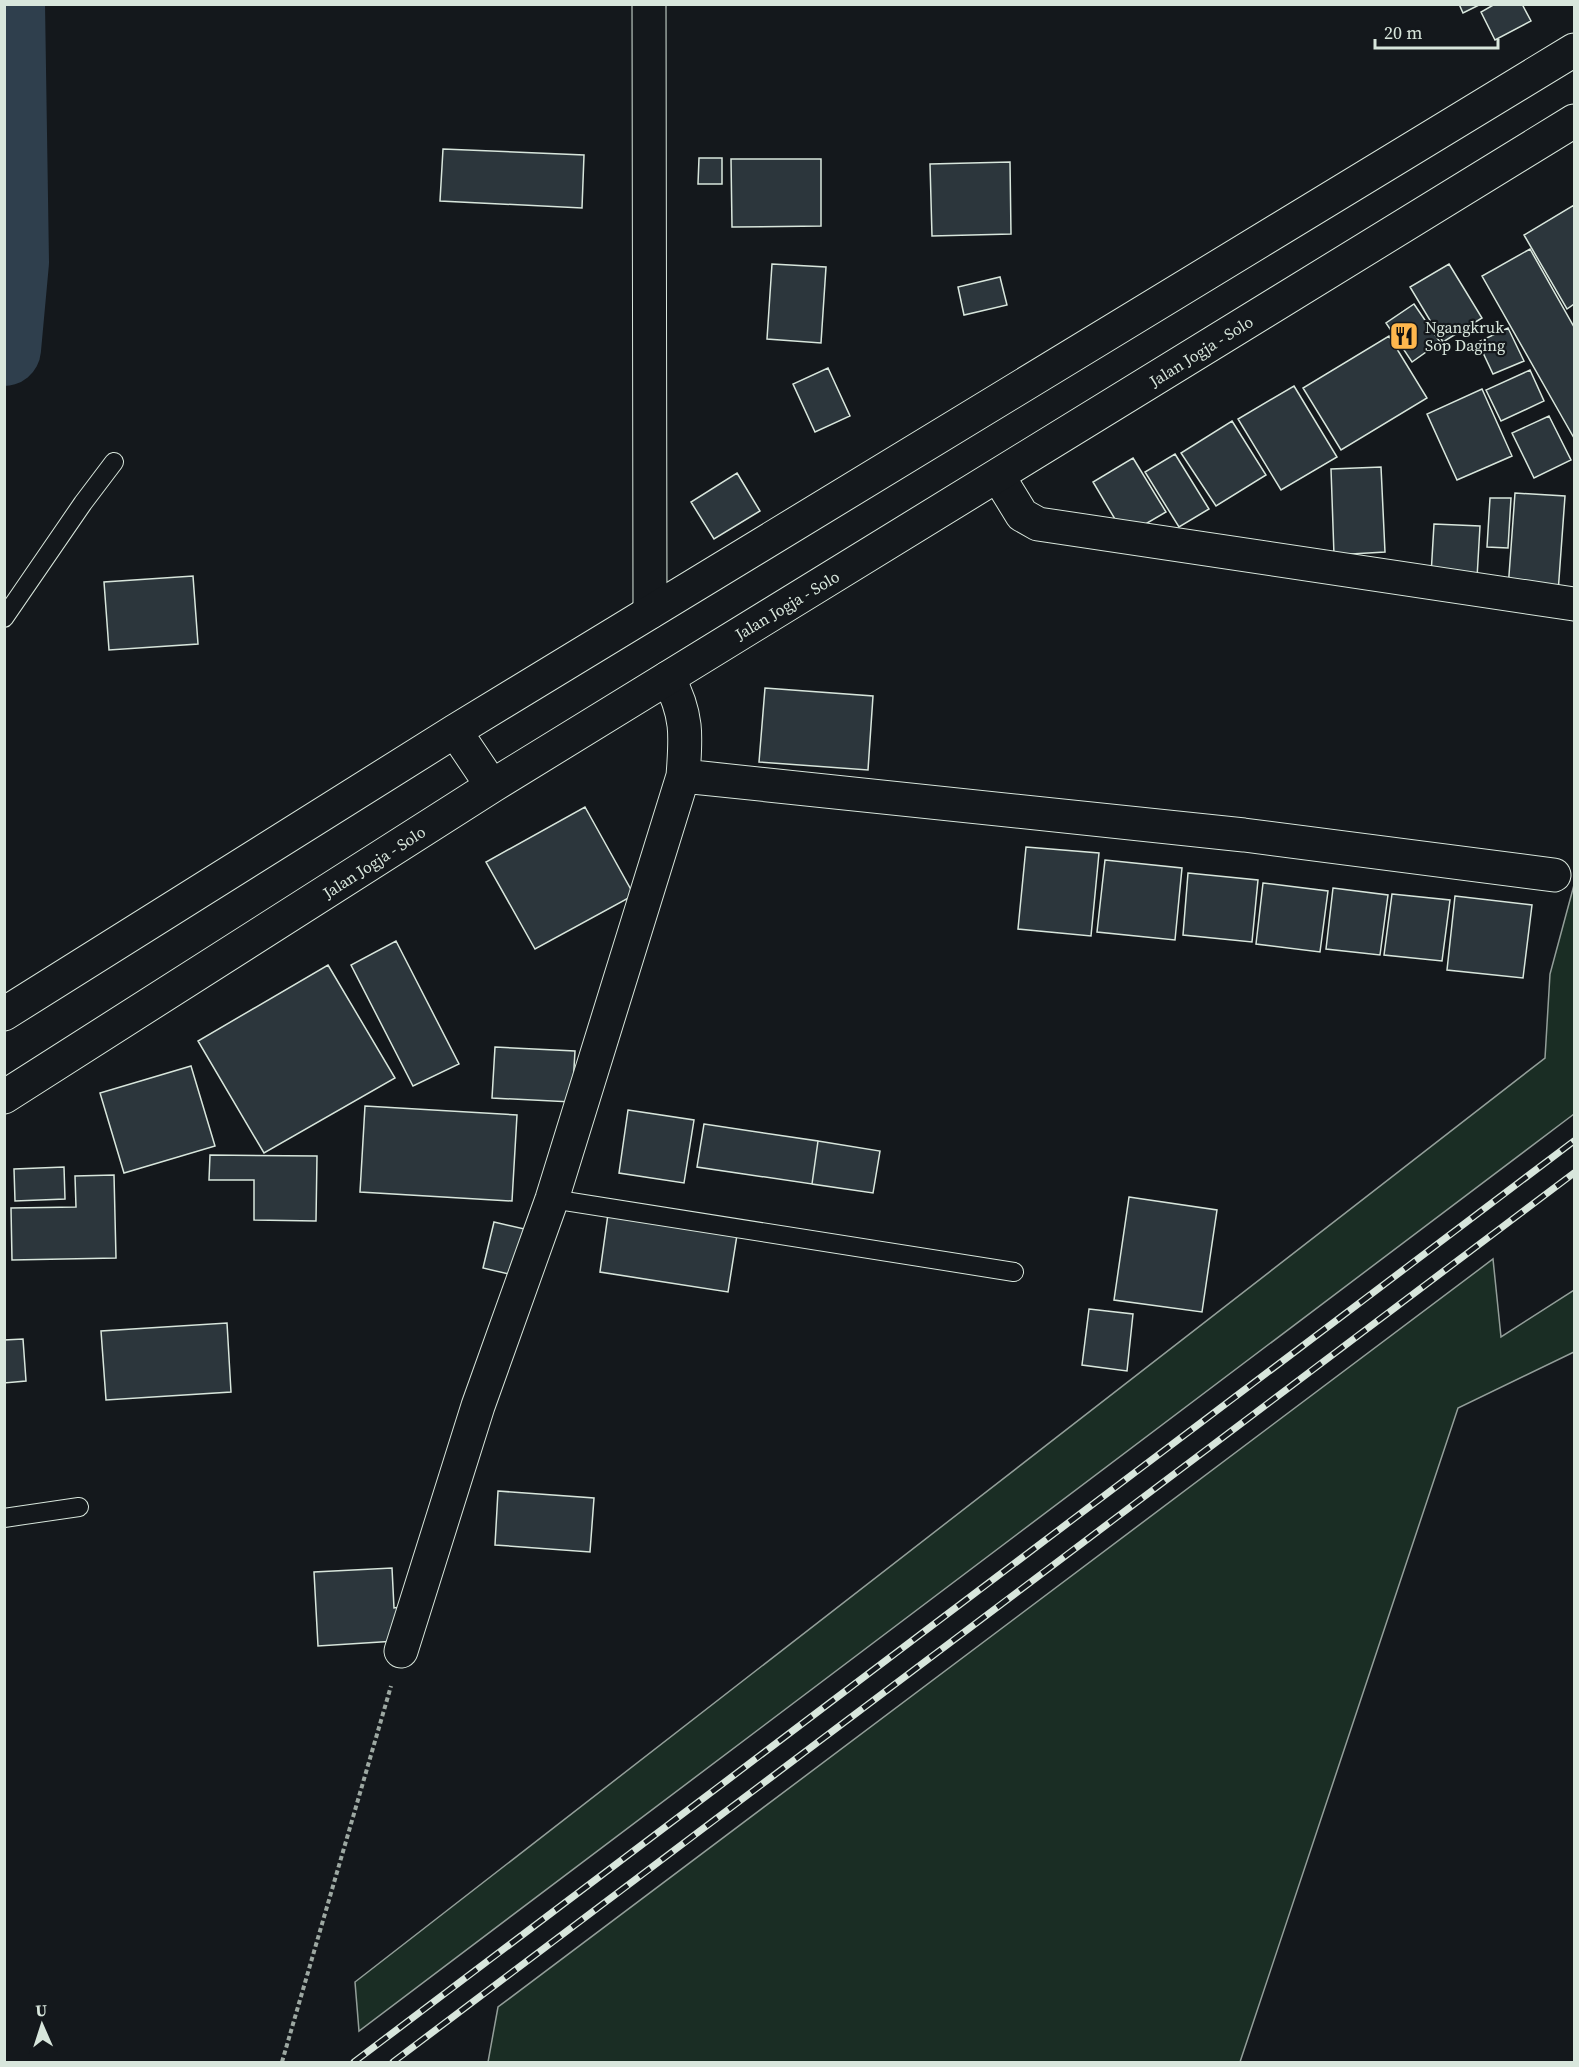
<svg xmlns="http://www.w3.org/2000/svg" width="1579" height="2067" viewBox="0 0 1579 2067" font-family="'Source Serif 4',serif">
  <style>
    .green { fill: #1a2d24; stroke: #939e99; stroke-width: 1.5 }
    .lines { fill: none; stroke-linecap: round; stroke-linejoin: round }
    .river { stroke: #2f3f4d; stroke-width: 74 }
    .building { fill: #2c363c; stroke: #d8e6dc; stroke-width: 1.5 }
    .lane-casing { stroke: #d8e6dc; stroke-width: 20 }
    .street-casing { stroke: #d8e6dc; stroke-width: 35 }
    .highway-casing { stroke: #d8e6dc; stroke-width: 35 }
    .path { stroke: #9da8a2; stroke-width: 4; stroke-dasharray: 4.5 3; stroke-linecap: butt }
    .lane { stroke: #14181c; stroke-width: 18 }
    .street { stroke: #14181c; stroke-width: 33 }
    .highway { stroke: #14181c; stroke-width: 33 }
    .rail-casing { stroke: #d8e6dc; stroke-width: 7 }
    .rail { stroke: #14181c; stroke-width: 4.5; stroke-dasharray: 14; stroke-linecap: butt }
    .labels { text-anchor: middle; stroke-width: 4.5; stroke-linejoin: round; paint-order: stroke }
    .poi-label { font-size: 16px; fill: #d8e6dc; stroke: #14181c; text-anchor: start }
    .street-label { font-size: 16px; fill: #d8e6dc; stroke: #14181c }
  </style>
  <rect width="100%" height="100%" fill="#14181c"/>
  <path class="green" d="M1574 885V1114L359 2031 355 1982 1545 1058 1550 974Z
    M1493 1259 1501 1337 1574 1290V1352L1458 1408 1240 2062H488L498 2007Z"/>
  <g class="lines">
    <path class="river" d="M4 349 12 262 8 4"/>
  </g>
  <path class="building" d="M1459 4H1481L1463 13Z
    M1495 4H1522L1531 21 1495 40 1481 12Z
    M443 149 584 155 582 208 440 201Z
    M699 158H722V184H698Z
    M731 159H821V226L732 227Z
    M1010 162 1011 234 932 236 930 164Z
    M1574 205V304L1567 309 1524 235Z
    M1530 249 1574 327V438L1482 276Z
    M772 264 826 267 821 343 767 339Z
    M1449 264 1482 318 1443 342 1410 287Z
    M1000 277 1007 305 964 315 958 287Z
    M1414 304 1440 342 1412 362 1386 323Z
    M1508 328 1524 361 1493 374 1478 342Z
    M1389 336 1427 398 1341 450 1303 388Z
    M828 368 850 416 815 432 793 384Z
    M1530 370 1544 401 1501 421 1486 390Z
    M1294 386 1337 457 1281 490 1238 419Z
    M1482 389 1512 456 1457 480 1427 414Z
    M1549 416 1571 460 1534 478 1512 433Z
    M1232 421 1266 475 1216 506 1181 453Z
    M1175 454 1209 509 1179 527 1145 472Z
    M1133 458 1166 512 1125 536 1093 482Z
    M1381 467 1385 552 1334 555 1331 469Z
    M737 473 760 511 714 539 691 502Z
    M1515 493 1565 496 1558 593 1508 589Z
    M1490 498H1511L1508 548 1487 547Z
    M1434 524 1480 526 1477 578 1431 575Z
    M193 576 198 644 109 650 104 582Z
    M765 688 873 696 868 770 759 762Z
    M585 807 634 895 535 949 486 862Z
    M1026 847 1099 853 1091 936 1018 929Z
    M1105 860 1182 868 1175 940 1097 932Z
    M1188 873 1258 880 1252 942 1183 935Z
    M1263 883 1328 891 1320 952 1256 944Z
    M1333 888 1388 895 1380 955 1326 949Z
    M1392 894 1450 900 1442 961 1384 955Z
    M1455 896 1532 905 1523 978 1447 970Z
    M396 941 459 1064 413 1086 351 965Z
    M328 965 395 1078 264 1153 198 1041Z
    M495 1047 575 1051 572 1102 492 1098Z
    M191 1066 215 1146 124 1173 100 1093Z
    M365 1106 517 1115 512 1201 360 1192Z
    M628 1110 694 1120 684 1183 619 1173Z
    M704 1124 818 1141 812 1184 697 1167Z
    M818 1141 880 1151 873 1193 812 1184Z
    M210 1155 317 1156 316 1221 254 1220V1180H209Z
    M64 1167 65 1199 15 1201 14 1169Z
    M114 1175 116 1258 12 1260 11 1208 76 1207 75 1176Z
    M1129 1197 1217 1210 1202 1312 1114 1300Z
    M608 1214 737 1235 728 1292 600 1272Z
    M494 1222 529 1230 517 1276 483 1268Z
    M1089 1309 1133 1314 1127 1371 1082 1365Z
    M227 1323 231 1392 106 1400 101 1331Z
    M23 1339 26 1381 4 1383V1340Z
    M498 1491 594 1498 590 1552 495 1545Z
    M392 1568 394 1608 401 1607 396 1641 318 1646 314 1572Z"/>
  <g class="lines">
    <g class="lane-casing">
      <path id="lane" d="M4 618 83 503 114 462
        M552 1199 1014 1272
        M4 1518 79 1507"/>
    </g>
    <g class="street-casing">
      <path id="street" d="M649 4 650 612
        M998 476 1022 515 1038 524 1574 604
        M683 776 1244 835 1554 875
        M401 1651 478 1406 552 1199 683 776C686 737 688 714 668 678"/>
    </g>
    <g class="highway-casing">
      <path id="highway" d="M455 731 492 786
        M4 1014 455 731 1574 50
        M4 1097 492 786 1574 121"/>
    </g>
    <path class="path" d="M282 2062 391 1686"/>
    <use href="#lane" class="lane"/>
    <use href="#street" class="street"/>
    <use href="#highway" class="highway"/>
    <g class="rail-casing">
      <path id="rail" d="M354 2062 1574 1141
        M393 2062 1574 1173"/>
    </g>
    <use href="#rail" class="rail"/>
  </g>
  <defs>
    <g id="restaurant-square" transform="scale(1.5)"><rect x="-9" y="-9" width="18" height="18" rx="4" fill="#ffb74d" stroke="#14181c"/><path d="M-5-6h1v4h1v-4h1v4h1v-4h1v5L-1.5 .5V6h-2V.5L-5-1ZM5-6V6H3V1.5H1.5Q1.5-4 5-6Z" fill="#111"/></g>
  </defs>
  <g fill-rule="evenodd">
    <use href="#restaurant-square" x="1404" y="336"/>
  </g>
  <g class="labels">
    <g class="poi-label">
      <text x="1425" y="333">Ngangkruk<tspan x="1425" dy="18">Sop Daging</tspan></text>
    </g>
    <g class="street-label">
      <text transform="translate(1201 351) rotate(-32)" y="6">Jalan Jogja - Solo</text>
      <text transform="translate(787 605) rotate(-31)" y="6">Jalan Jogja - Solo</text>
      <text transform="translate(374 862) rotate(-33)" y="6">Jalan Jogja - Solo</text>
    </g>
  </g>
  <rect width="1579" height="2067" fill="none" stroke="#d8e6dc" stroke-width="12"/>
  <g transform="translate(42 2025) rotate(357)" stroke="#14181c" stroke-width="4.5" paint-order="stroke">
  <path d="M0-4.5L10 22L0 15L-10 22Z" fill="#d8e6dc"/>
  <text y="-9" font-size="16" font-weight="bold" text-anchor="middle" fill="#d8e6dc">U</text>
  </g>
  <path d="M1375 39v9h123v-9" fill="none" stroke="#d8e6dc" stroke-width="3"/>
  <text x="1384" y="39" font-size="18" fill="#d8e6dc" stroke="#14181c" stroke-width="4.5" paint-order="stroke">20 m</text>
</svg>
